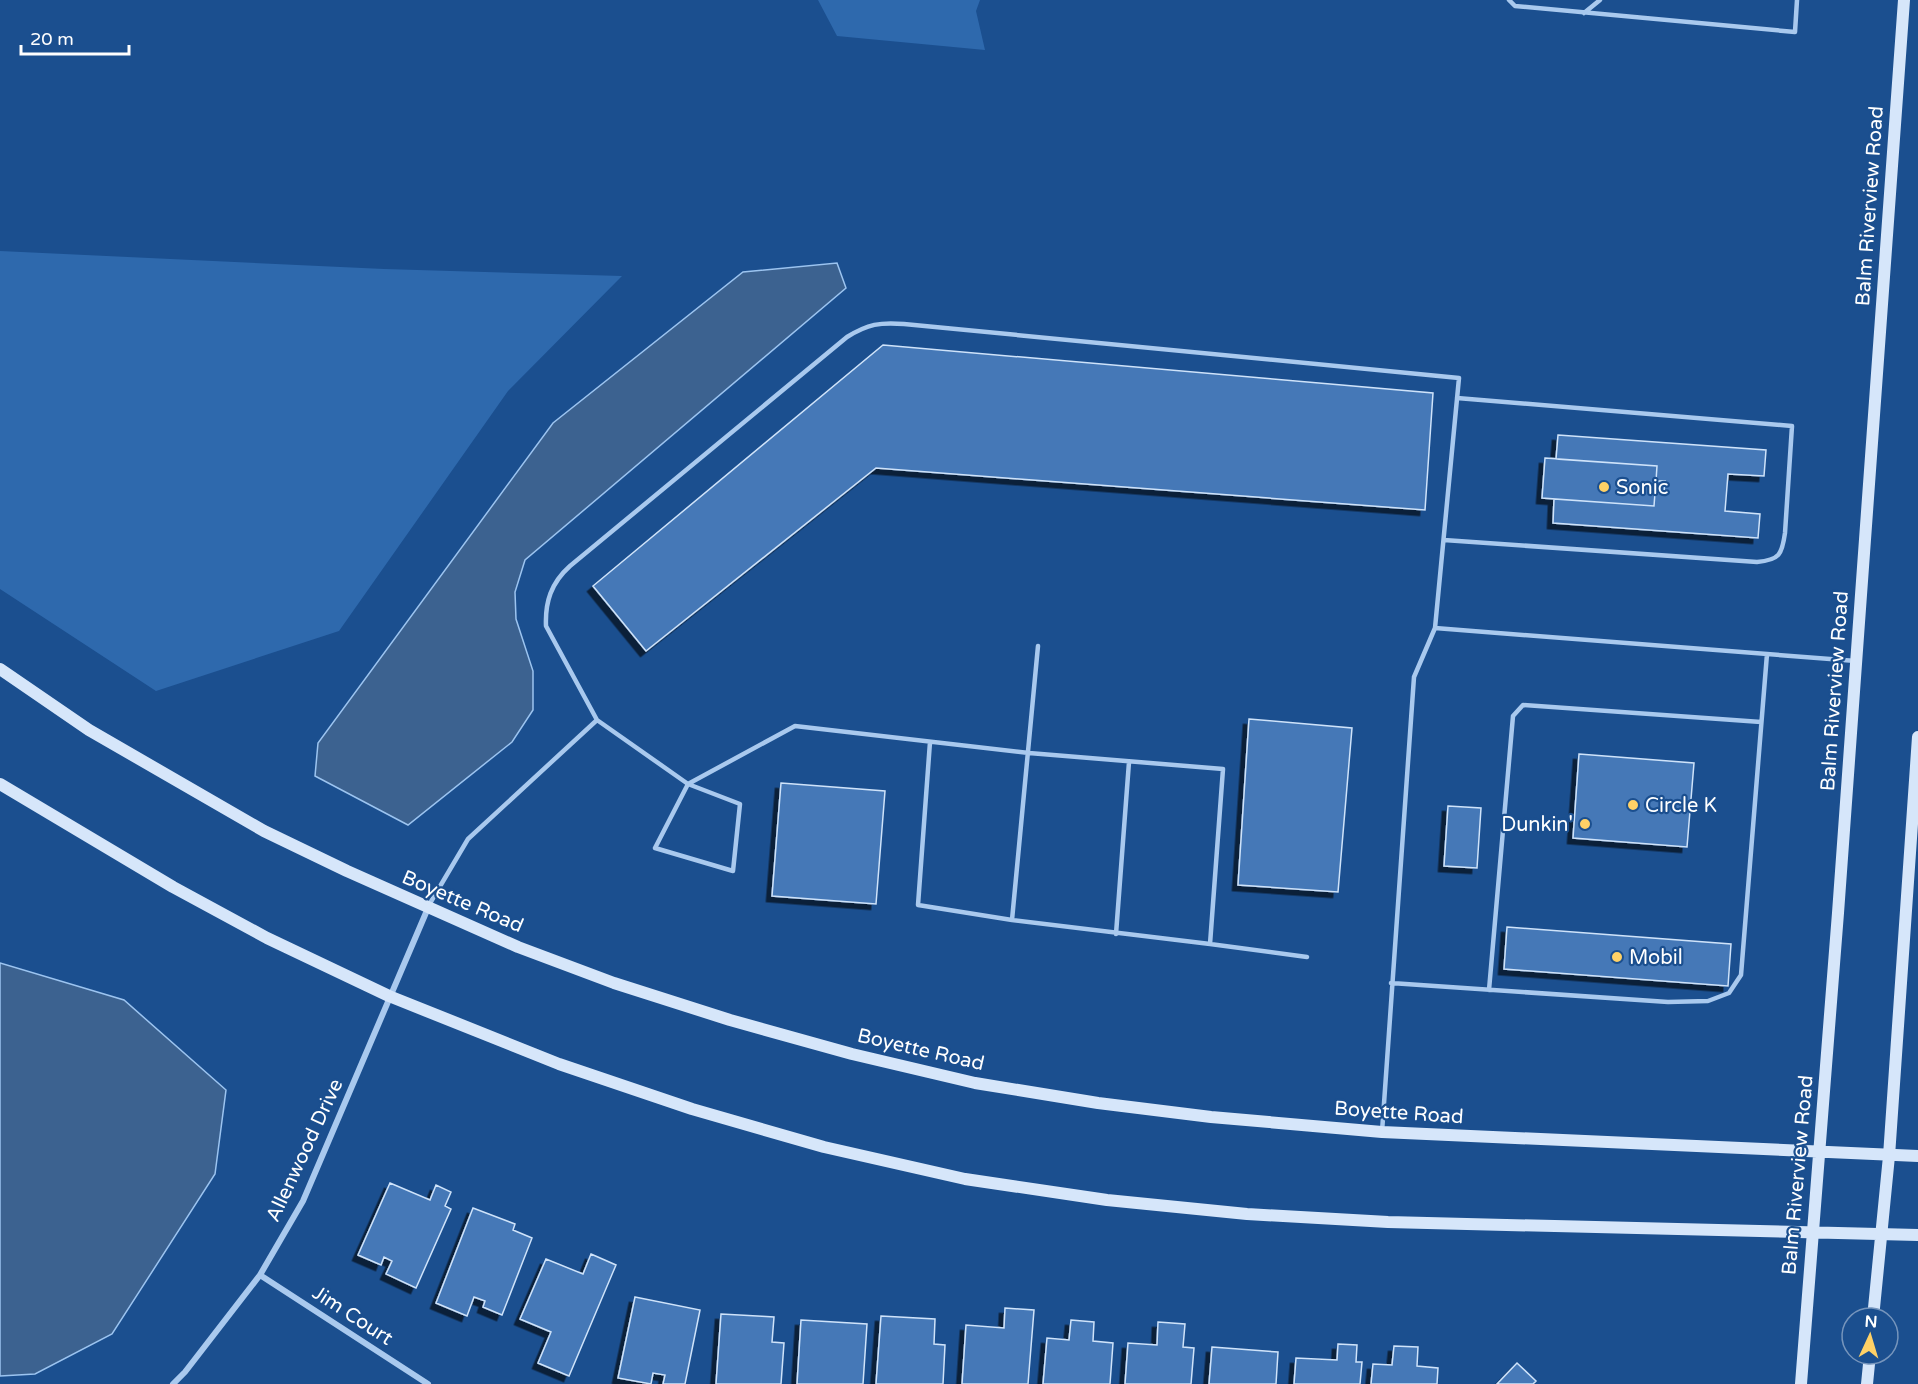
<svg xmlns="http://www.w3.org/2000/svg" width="1918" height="1384" viewBox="0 0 1918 1384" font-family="'Varela Round',sans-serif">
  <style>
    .green { fill: #2e69ad }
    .water { fill: #3c6290; stroke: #9cc4f0; stroke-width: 1.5 }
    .building { fill: #4478b7; stroke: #cfe3fa; stroke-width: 1.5; filter: url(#shadow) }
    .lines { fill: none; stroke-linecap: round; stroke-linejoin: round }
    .lane { stroke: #a9c9ee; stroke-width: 4.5 }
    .street { stroke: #a9c9ee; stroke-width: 6 }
    .secondary { stroke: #d6e6fa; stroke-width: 12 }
    .poi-dot { fill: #ffd166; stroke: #1b4f8f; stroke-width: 2 }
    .labels { text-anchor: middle; stroke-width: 4.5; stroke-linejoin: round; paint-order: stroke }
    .street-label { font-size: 20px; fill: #fff; stroke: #1b4f8f }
    .poi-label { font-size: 20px; fill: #fff; stroke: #1b4f8f; text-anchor: start }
  </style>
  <defs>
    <filter id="shadow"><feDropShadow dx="-5.5" dy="5.5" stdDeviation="0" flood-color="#0009"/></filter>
  </defs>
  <rect width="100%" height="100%" fill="#1b4f8f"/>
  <path class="green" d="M818 0H980L976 11 985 50 837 36Z
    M0 251 384 269 622 276 508 391 339 631 156 691 0 589Z"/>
  <path class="water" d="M837 263 846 288 525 560 515 592 516 619 533 671V710L512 742 408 825 315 776 318 743 553 423 743 272Z
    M0 963 124 1000 226 1090 215 1174 112 1334 35 1374 0 1376Z"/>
  <path class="building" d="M883 345 1433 393 1425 510 876 468 646 651 593 586Z
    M1558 435 1766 450 1764 476 1728 474 1725 511 1760 514 1758 538 1553 523 1554 499 1654 506 1655 493H1664L1665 481H1656L1657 466 1556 459Z
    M1545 458 1657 466 1656 481H1665L1664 493H1655L1654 506 1542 498Z
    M1249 719 1352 728 1338 892 1238 885Z
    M1579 754 1694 763 1687 847 1573 838Z
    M781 783 885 791 876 904 772 896Z
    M1448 806 1481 808 1477 868 1444 866Z
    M1507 927 1731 944 1728 986 1504 969Z
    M390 1183 430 1200 436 1185 451 1192 445 1206 451 1209 416 1288 386 1274 392 1261 384 1257 381 1265 358 1255Z
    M473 1208 515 1224 513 1230 532 1238 502 1315 483 1307 485 1301 474 1297 467 1316 436 1303Z
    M591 1254 616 1265 569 1376 538 1363 551 1332 520 1319 546 1259 583 1274Z
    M635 1297 700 1310 685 1384H663L665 1375 653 1373 651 1384 618 1378Z
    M1005 1308 1034 1310 1028 1384H962L966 1325 1004 1328Z
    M721 1314 774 1317 772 1342 784 1343 781 1384H716Z
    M881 1316 935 1319 934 1344 945 1345 943 1384H876Z
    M801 1320 867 1324 863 1384H797Z
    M1071 1320 1094 1322 1093 1341 1113 1343 1110 1384H1043L1047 1338 1069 1340Z
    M1158 1322 1185 1324 1183 1347 1194 1348 1191 1384H1125L1128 1343 1157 1345Z
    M1338 1344 1357 1345 1356 1362H1362L1360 1384H1294L1296 1358 1337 1360Z
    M1394 1346 1418 1347 1417 1366 1438 1368 1437 1384H1371L1373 1364 1392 1365Z
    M1212 1347 1278 1352 1276 1384H1209Z
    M1517 1363 1536 1381 1533 1384H1497Z"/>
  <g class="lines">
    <path class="lane" d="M1509 0 1515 6 1795 32 1797 0
      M1584 13 1600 0
      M1444 540 1757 562C1780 560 1782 554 1785 533L1792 426 1457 398
      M1435 628 1856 661
      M930 742 918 905 1012 920 1210 944 1223 769 1029 753 795 726 688 784 597 720 546 626C545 602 551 583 570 566L847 337C868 324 880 322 904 324L1459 378 1435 628 1414 677 1382 1132
      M688 784 740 804 733 871 655 848Z
      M429 905 468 839 597 720
      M1012 920 1038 646
      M1116 934 1129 762
      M1210 944 1307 957
      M1391 983 1668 1002 1708 1001 1729 993 1741 975 1767 654
      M1489 990 1513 716 1523 705 1761 722"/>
    <path class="street" d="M260 1275 428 1384
      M173 1384 185 1372 260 1275 303 1201 428 908"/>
    <path class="secondary" d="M0 669 89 730 264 831 347 871 518 947 614 983 730 1020 852 1054 975 1083 1098 1103 1211 1117 1382 1132 1918 1156
      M0 784 173 887 267 938 389 996 559 1064 692 1109 824 1147 965 1179 1107 1200 1247 1214 1388 1222 1918 1235
      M1873 1318 1889 1156 1918 737
      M1801 1384 1838 913 1904 0
      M1867 1384 1870 1354"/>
  </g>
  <g class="poi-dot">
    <circle cx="1604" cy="487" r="6"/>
    <circle cx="1633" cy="805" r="6"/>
    <circle cx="1585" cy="824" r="6"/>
    <circle cx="1617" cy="957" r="6"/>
  </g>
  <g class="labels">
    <g class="street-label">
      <text transform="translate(1869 206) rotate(-86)" y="7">Balm Riverview Road</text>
      <text transform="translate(1834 691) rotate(-86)" y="7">Balm Riverview Road</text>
      <text transform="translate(463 901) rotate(23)" y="7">Boyette Road</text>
      <text transform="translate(921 1049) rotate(13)" y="7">Boyette Road</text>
      <text transform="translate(1399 1112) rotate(4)" y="7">Boyette Road</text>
      <text transform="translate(304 1150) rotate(-65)" y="7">Allenwood Drive</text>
      <text transform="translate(1797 1175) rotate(-85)" y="7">Balm Riverview Road</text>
      <text transform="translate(353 1315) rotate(33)" y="7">Jim Court</text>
    </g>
    <g class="poi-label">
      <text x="1616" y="494">Sonic</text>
      <text x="1645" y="812">Circle K</text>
      <text x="1573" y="831" text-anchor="end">Dunkin'</text>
      <text x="1629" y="964">Mobil</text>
    </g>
  </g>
  <g transform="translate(1870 1336) rotate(4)"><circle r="28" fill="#1b4f8f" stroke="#7695bc" stroke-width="1.5"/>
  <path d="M0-4.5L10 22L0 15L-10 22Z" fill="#ffd166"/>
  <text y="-9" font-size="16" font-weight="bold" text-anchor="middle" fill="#ffffff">N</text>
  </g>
  <path d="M21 45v9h108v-9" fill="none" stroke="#ffffff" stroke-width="3"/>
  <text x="30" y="45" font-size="18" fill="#ffffff" stroke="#1b4f8f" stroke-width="4.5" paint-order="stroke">20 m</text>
</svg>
